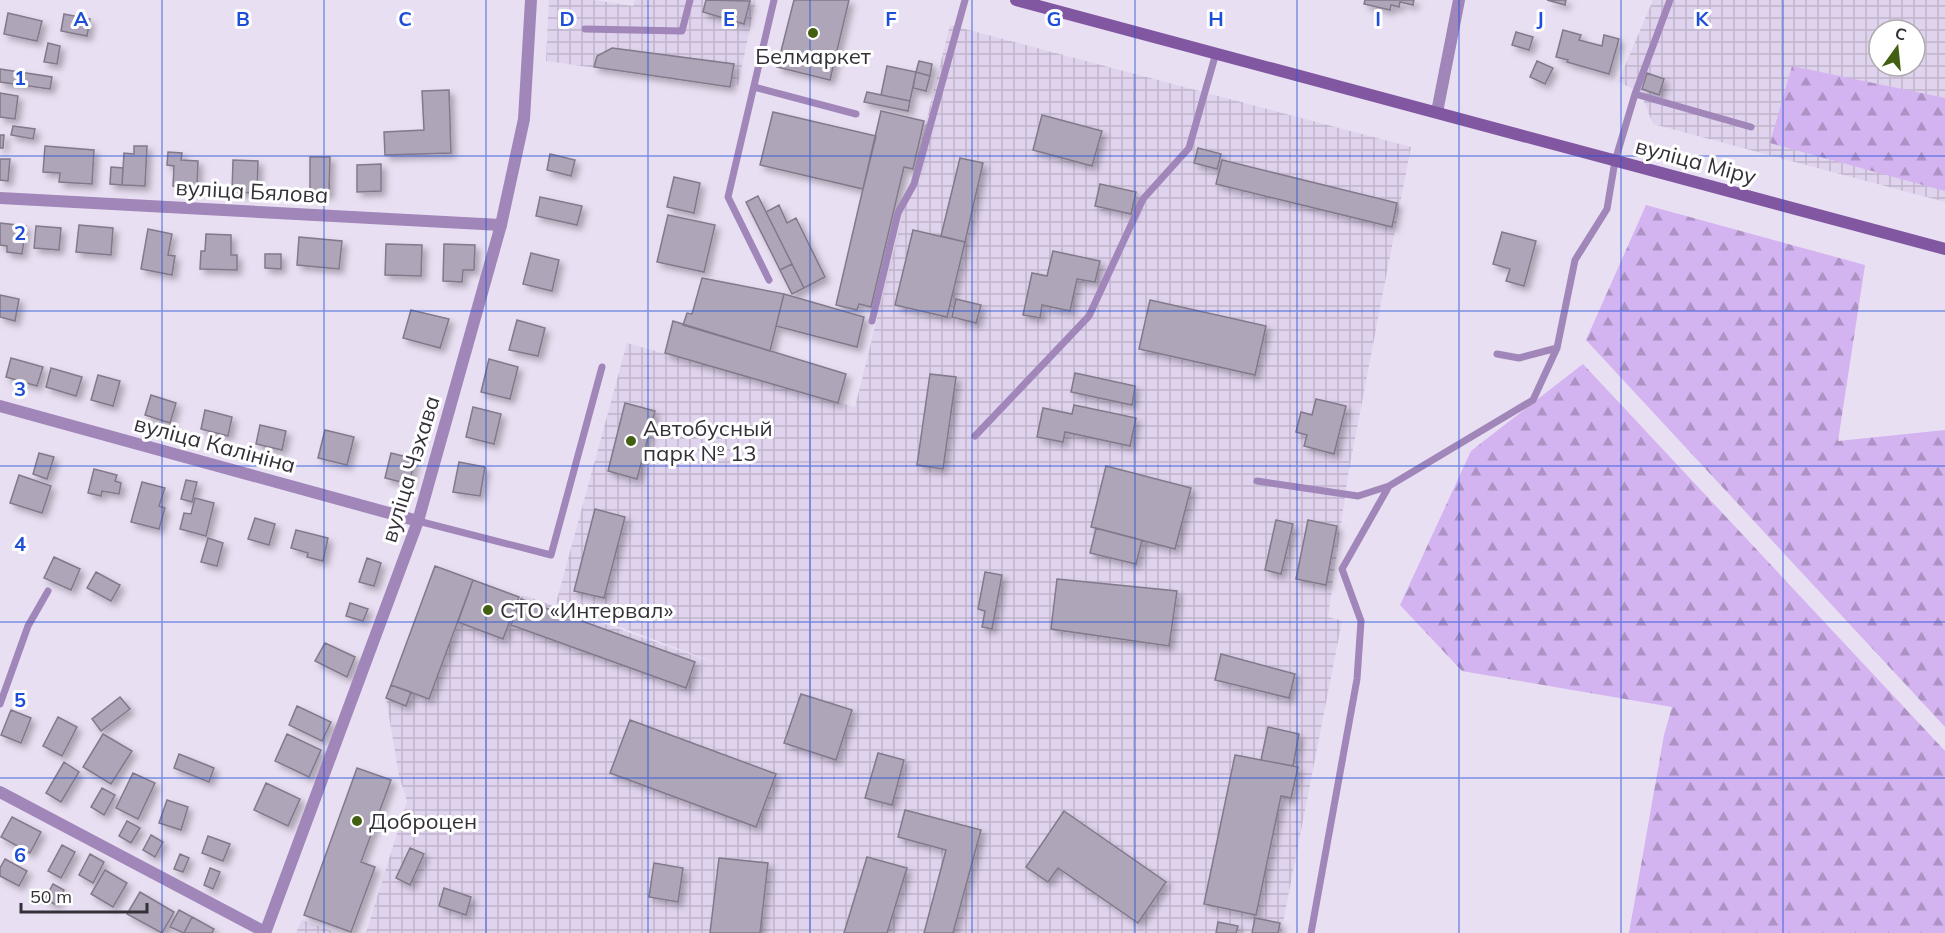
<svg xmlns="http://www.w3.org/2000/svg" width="1945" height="933" viewBox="0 0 1945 933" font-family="Mulish,sans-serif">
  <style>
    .industrial { fill: url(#industrial-grid); fill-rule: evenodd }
    .forest { fill: url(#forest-firs) }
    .building { fill: #afa5b8; stroke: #82798a; stroke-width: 1.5; filter: url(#shadow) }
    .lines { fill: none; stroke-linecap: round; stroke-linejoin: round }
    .service { stroke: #a186b9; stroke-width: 7 }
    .minor { stroke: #a186b9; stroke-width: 12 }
    .tertiary { stroke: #a186b9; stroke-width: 12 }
    .secondary { stroke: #8157a2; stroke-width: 12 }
    .grid { fill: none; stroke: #1d4ed8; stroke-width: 1.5; stroke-opacity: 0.55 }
    .poi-dot { fill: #436012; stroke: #fff; stroke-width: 2 }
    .labels { text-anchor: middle; stroke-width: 6; stroke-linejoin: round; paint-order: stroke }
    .poi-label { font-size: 22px; fill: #343038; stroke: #fff; text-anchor: start }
    .street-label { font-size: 22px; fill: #343038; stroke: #fff }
    .grid-label { font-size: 20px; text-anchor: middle; font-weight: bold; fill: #1d4ed8; stroke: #fff; stroke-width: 6; stroke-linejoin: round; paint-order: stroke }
  </style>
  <defs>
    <pattern id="industrial-grid" width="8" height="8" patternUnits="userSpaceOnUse" patternTransform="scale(1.5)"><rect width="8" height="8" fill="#e0d3ed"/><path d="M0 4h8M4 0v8" fill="none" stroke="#c1b5cc"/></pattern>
    <pattern id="forest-firs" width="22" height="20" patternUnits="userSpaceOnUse" patternTransform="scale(1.5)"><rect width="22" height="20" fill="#d4b3f1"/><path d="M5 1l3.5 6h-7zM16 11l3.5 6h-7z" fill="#ad92c4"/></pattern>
    <filter id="shadow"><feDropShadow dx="4.5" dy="4.5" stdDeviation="3" flood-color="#0004"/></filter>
  </defs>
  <rect width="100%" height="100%" fill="#e9dff2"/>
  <path class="industrial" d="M549 0H593L633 6 635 0H756L738 85 730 87 546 61Z
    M1653 0H1945V202L1653 124 1640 92 1618 82ZM1879 30H1915V66H1879Z
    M950 25 1411 147 1348 475 1328 617 1342 621 1281 933H366L407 801 399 776 386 698 435 566 519 597 526 596 735 670 556 603 627 343 855 407Z
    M302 920 338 933H296Z"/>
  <path class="forest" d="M1792 66 1945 98V191L1770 143Z
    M1646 205 1865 265 1838 441 1945 430V727L1586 340Z
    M1583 364 1945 751V933H1629L1664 735 1672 707 1462 671 1400 605 1471 451Z"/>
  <path class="building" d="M706 0 750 1 744 24 703 12Z
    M794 0H849L830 80 777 67Z
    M1365 0H1414L1413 5 1400 2 1399 7 1391 5 1390 10 1364 4Z
    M1547 0H1566L1565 5Z
    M8 13 42 21 37 41 4 34Z
    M64 14 90 19 87 36 61 31Z
    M1563 30 1581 35 1579 40 1602 46 1604 35 1619 39 1609 74 1567 62 1568 60 1556 57Z
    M1516 32 1533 37 1529 50 1512 45Z
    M48 43 60 46 57 64 44 62Z
    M612 48 734 64 730 87 594 67 597 56Z
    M919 61 932 64 930 76 916 72Z
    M1537 61 1553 68 1545 84 1530 77Z
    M887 66 916 72 910 101 881 95Z
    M0 69 52 77 50 89 0 82Z
    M916 72 930 76 926 91 913 88Z
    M1647 73 1664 79 1659 95 1642 89Z
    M449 90 451 153 385 155 384 132 424 130 422 91Z
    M867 92 910 101 908 111 864 102Z
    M0 93 18 96 15 119 0 117Z
    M881 111 924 121 913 169 904 167 871 307 859 304 857 310 836 305Z
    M773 112 876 136 863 189 760 165Z
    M1042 115 1102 131 1092 166 1033 150Z
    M13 126 35 129 33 139 11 135Z
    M0 135H4L3 148H0Z
    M45 146 94 150 92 184 59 182 60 173 43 172Z
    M134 146H147L145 186 122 185 124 153 134 154Z
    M1198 148 1221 154 1217 169 1194 163Z
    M168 152 182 153 181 160 198 161 197 188 173 186 174 166 167 165Z
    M550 154 575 160 571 176 547 170Z
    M310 157H330L329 194H310Z
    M960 158 983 163 965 242 941 236Z
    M0 159H10L8 181 0 180Z
    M233 160 258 161 257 193 232 192Z
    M1222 160 1397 203 1392 227 1216 184Z
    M381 164V191L357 192V165Z
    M111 167 123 168 122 185 110 184Z
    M674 177 700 183 694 213 667 207Z
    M1100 184 1136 192 1131 214 1095 206Z
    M758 196 792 264 780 270 746 202Z
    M540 197 582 206 577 225 536 216Z
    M779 205 787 223 796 218 825 277 804 288 766 212Z
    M668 215 715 225 704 272 657 262Z
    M0 223 26 226 22 254 7 252V246L0 245Z
    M79 225 113 228 111 255 76 252Z
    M36 226 61 228 59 250 34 248Z
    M148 229 172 234 168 255 175 256 172 275 141 269Z
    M913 230 965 242 947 317 895 305Z
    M1502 232 1536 241 1524 286 1506 281 1510 269 1493 264Z
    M206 234 231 235V255H237V270L200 269 201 251H205Z
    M299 237 342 241 339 269 297 265Z
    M386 244 422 245 421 276 385 275Z
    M444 244 475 245 474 270H463L462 282 443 281Z
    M1053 251 1100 261 1095 282 1077 279 1070 311 1042 305 1040 318 1023 315 1032 273 1047 276Z
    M531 253 559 260 552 291 523 284Z
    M265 254H281V269L265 268Z
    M792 264 804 288 792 294 780 270Z
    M702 278 784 294 770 351 683 325 687 313 692 314Z
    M784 294 864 317 857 347 776 326Z
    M0 295 19 299 15 321 0 317Z
    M956 299 981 305 976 323 952 317Z
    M1150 300 1266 326 1255 375 1139 349Z
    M411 310 449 319 440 348 403 338Z
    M517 320 545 328 538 356 509 350Z
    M673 321 846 374 838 403 665 353Z
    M11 358 43 367 37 386 6 377Z
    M489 359 518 367 510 399 481 392Z
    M51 368 82 377 76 396 46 387Z
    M1075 373 1135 386 1132 405 1071 392Z
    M930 374 956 377 943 469 917 465Z
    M98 375 120 381 113 406 91 400Z
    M151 395 176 403 170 423 145 415Z
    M1316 399 1346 406 1334 454 1304 446 1307 435 1296 432 1301 412 1312 415Z
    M625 403 655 411 637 479 608 471Z
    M1074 405 1136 418 1130 446 1065 432 1063 442 1037 437 1043 408 1072 414Z
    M473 407 501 414 494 444 466 437Z
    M205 410 232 417 228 436 201 429Z
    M260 425 286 431 282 450 256 444Z
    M325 430 354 437 347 465 318 458Z
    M39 453 54 457 47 479 33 474Z
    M391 453 415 459 409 484 385 478Z
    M459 462 485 467 480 496 453 492Z
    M1106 466 1191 488 1175 549 1091 527Z
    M94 469 117 475 115 481 121 483 119 494 102 491 101 496 88 493Z
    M19 475 51 486 42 513 10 503Z
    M186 480 197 482 192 502 181 499Z
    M142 482 165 488 159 506 165 508 159 529 131 522Z
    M195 498 214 503 206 536 180 529 184 513 191 514Z
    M595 509 625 517 604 598 574 591Z
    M255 518 275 524 269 545 248 539Z
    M1276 520 1293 524 1281 574 1265 570Z
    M1308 520 1337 526 1326 585 1296 579Z
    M1096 528 1142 540 1136 564 1090 553Z
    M296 530 328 538 323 561 307 557 308 553 291 548Z
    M208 538 223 543 217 566 201 562Z
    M54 557 80 569 71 590 44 578Z
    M367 558 381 563 374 586 359 582Z
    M435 566 473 580 429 699 391 685Z
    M96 572 120 585 111 601 87 588Z
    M985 572 1002 575 992 629 982 627 985 611 978 609Z
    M1057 579 1177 591 1169 646 1051 629Z
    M473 580 519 597 503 639 458 622Z
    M521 599 695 662 686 688 511 625Z
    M350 603 368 609 363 621 346 616Z
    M325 643 355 657 347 677 315 661Z
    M1221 654 1295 674 1289 698 1215 680Z
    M391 685 411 692 406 706 386 698Z
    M801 694 852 710 836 760 784 743Z
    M120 697 130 709 101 731 92 719Z
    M297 706 331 722 322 741 289 725Z
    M11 710 31 718 21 743 1 735Z
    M58 717 77 727 62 756 43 746Z
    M630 720 776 774 756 827 610 773Z
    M1268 727 1299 734 1293 766 1261 760Z
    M103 734 132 751 111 784 83 767Z
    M287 734 321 750 309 777 275 761Z
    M878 753 904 760 892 805 865 798Z
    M179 754 214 768 209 782 174 768Z
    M1235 755 1298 767 1291 798 1281 796 1256 915 1204 904Z
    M64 762 79 772 61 802 46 793Z
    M357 768 391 780 361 862 375 867 351 932 304 915Z
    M133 773 155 783 138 819 116 808Z
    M266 783 300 799 288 826 254 810Z
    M102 788 115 795 104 815 91 807Z
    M167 800 188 807 181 830 159 823Z
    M905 810 981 830 953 933H924L946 850 898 837Z
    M1064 811 1166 882 1138 923 1058 868 1048 882 1026 867Z
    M12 817 41 832 30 853 1 837Z
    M127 821 140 828 131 843 119 836Z
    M151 835 163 842 155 857 143 850Z
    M208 836 230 844 223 861 202 853Z
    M62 845 75 852 61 878 48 871Z
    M410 848 424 854 410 885 396 878Z
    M90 854 104 862 93 883 79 875Z
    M180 854 189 858 183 872 174 869Z
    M867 857 907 868 887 933H844Z
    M719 858 768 863 760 933H710Z
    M5 859 27 871 19 886 0 876V868Z
    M654 863 683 868 678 902 649 897Z
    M210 868 220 872 213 889 204 885Z
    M105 870 127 883 113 907 91 894Z
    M53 884 64 890 56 905 45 899Z
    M444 888 471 897 466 915 439 906Z
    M140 892 174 912 162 933 127 914Z
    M179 910 192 917 184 933 170 927Z
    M192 917 214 929 212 933H184Z
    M1255 918 1280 923 1278 933H1252Z
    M1218 922 1238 926 1236 933H1216Z"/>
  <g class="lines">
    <path class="service" d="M585 29 682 31 690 0
      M754 87 856 114
      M1635 94 1670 0
      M769 280 728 197 774 0
      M872 321 898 213 914 184 965 0
      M1497 354 1519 358 1557 348 1575 260 1607 209 1615 161 1635 94 1751 127
      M975 436 1089 316 1143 199 1189 148 1216 53
      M1257 481 1358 496 1389 486
      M418 521 551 555 602 367
      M0 704 28 626 48 591
      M1311 933 1357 679 1361 621 1342 569 1389 486 1533 400 1557 348"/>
    <path class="minor" d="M0 198 501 225
      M0 406 418 521
      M0 792 265 932"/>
    <path class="tertiary" d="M1437 112 1459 0
      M265 933 418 521 501 225 524 119 531 0"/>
    <path class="secondary" d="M1016 0 1945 249"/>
  </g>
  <path class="grid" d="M162 0V933M324 0V933M486 0V933M648 0V933M810 0V933M972 0V933M1135 0V933M1297 0V933M1459 0V933M1621 0V933M1783 0V933M0 156H1945M0 311H1945M0 466H1945M0 622H1945M0 778H1945"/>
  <g class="poi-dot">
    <circle cx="813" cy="33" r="6"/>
    <circle cx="631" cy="441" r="6"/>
    <circle cx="488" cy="610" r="6"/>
    <circle cx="357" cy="821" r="6"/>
  </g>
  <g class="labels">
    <g class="poi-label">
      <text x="813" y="64" text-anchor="middle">Белмаркет</text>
      <text x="643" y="436">Автобусный<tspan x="643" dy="25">парк № 13</tspan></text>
      <text x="500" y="618">СТО «Интервал»</text>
      <text x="369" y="829">Доброцен</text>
    </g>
    <g class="street-label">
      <text transform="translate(1696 161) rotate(15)" y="8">вуліца Міру</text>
      <text transform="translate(252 191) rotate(3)" y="8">вуліца Бялова</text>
      <text transform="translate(215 444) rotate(15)" y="8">вуліца Калініна</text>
      <text transform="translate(410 469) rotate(-73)" y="8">вуліца Чэхава</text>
    </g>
  </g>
  <g class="grid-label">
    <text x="81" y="26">A</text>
    <text x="243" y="26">B</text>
    <text x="405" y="26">C</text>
    <text x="567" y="26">D</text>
    <text x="729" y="26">E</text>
    <text x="891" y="26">F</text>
    <text x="1054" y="26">G</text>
    <text x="1216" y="26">H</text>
    <text x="1378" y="26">I</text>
    <text x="1540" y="26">J</text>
    <text x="1702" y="26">K</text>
    <text x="20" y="85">1</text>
    <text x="20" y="240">2</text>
    <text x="20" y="396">3</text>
    <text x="20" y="551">4</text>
    <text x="20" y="707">5</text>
    <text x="20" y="862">6</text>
  </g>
  <g transform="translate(1897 48) rotate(15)"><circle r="28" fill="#ffffff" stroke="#aeacaf" stroke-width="1.5"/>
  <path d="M0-4.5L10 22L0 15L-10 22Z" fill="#436012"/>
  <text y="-9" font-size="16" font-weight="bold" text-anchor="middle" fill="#343038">С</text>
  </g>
  <path d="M21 903v9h126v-9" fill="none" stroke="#343038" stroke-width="3"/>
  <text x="30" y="903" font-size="18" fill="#343038" stroke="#ffffff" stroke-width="4.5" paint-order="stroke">50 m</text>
</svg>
